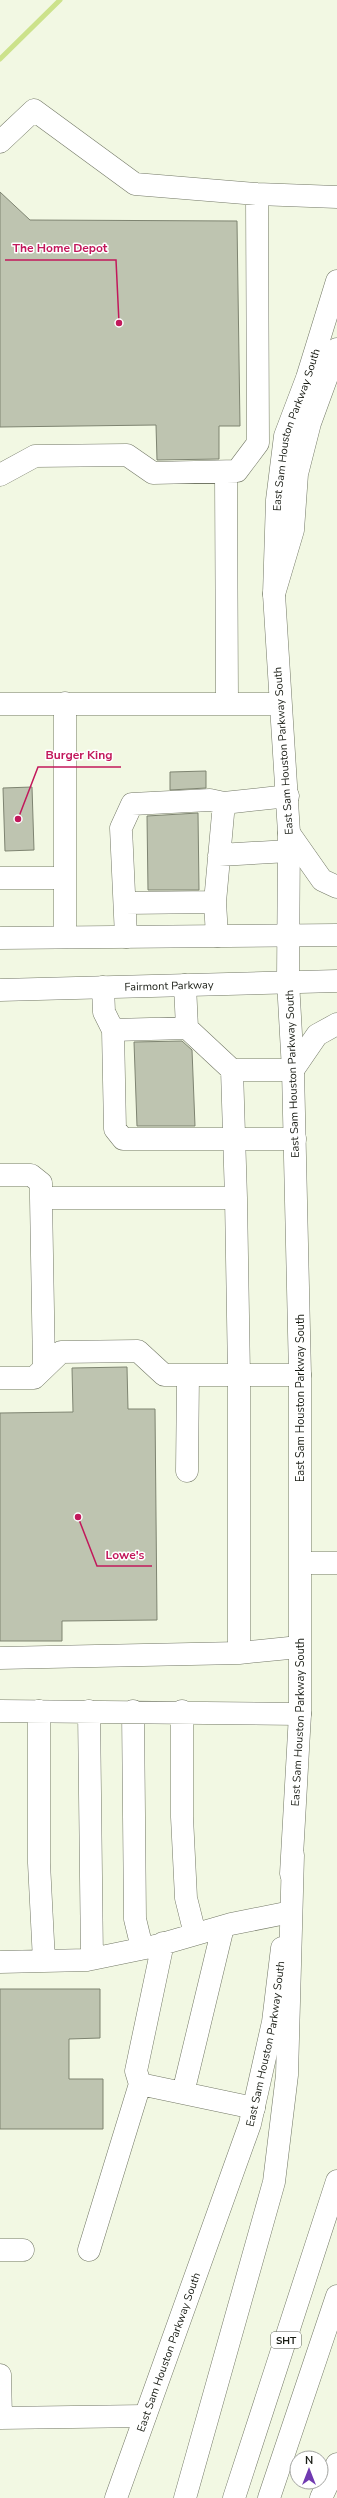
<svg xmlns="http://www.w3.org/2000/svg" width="337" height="2498" viewBox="0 0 337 2498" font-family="'Nunito Sans',sans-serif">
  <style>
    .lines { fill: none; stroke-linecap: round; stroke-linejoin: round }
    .stream { stroke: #cce28b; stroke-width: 5 }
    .building { fill: #bec4b0; stroke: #7e8471 }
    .minor-casing { stroke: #737866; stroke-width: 23 }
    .major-casing { stroke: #737866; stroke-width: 23 }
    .highway-casing { stroke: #737866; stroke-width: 23 }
    .minor { stroke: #fff; stroke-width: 22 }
    .major { stroke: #fff; stroke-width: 22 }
    .highway { stroke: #fff; stroke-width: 22 }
    .labels { text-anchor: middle; stroke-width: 3; stroke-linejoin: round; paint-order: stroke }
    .shield { fill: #fff; stroke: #5e605a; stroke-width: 1 }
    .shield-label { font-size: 10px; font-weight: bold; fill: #191c14 }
    .street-label { font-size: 11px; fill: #191c14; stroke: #fff }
    .leader { fill: none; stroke: #c2185b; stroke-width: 1.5 }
    .callout-dot { fill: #c2185b; stroke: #fff; stroke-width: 1.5 }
    .callout-label { font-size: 12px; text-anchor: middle; font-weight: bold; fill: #c2185b; stroke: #fff; stroke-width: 3; stroke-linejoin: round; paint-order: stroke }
  </style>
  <rect width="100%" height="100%" fill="#f2f8e3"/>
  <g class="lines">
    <path class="stream" d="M0 59 60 0"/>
  </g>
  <path class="building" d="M0 192 30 220 237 221 240 426H219V459L157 460 156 425 0 427Z
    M206 771V788L170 790V772Z
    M32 787 34 850 5 851 3 788Z
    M198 813 199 890H148L147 816Z
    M182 1041 192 1050 195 1126H137L134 1042Z
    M127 1367 128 1409H155L157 1620 62 1621V1641H0V1413L73 1412 72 1368Z
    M0 1989H100V2038L69 2039V2079H103V2129H0Z"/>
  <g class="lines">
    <g class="minor-casing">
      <path id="minor" d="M0 142 34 110 135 184 257 194 337 197
        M226 472 227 703
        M0 475 35 456 127 455 153 473 237 471 258 443 257 194
        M65 703V937
        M0 704H280
        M219 855 289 851
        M0 878H65
        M125 903 215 902
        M217 936 215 902 224 803
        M126 937 121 828 132 804 210 800 224 803 288 796
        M185 985 187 1028
        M103 987 104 1012 113 1030 187 1028 232 1070 236 1198
        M113 1030 115 1129 123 1139H295
        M232 1070H293
        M0 1175H31L41 1183V1198H236L239 1375V1653
        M41 1198 44 1368
        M0 1378H34L61 1352 138 1351 164 1375H300
        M187 1471 188 1375
        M301 1563H337
        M0 1658 239 1653 299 1647
        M0 1711 300 1714
        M39 1711V1863L44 1961
        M89 1711 92 1959
        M133 1711 135 1919 142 1948
        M182 1711V1817L186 1898 195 1934
        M0 1962 87 1960 155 1946 231 1924 286 1913
        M140 2084 254 2108
        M183 2093 223 1927
        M0 2250H23
        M89 2250 140 2084 136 2071 163 1943
        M0 2375 1 2418
        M0 2418 145 2416"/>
    </g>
    <g class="major-casing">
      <g id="major">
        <path d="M289 833 322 880 337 887"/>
        <path d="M0 938 337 935"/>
        <path id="s1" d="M0 990 337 981"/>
        <path d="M293 1070 317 1035 337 1024"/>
        <path id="s2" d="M291 1874 300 1714V1375L293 1070 288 981 289 833 274 594 277 500 285 436 307 378 337 281"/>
        <path id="s3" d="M116 2498 250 2124 273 2022 282 1948"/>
      </g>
    </g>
    <g class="highway-casing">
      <path id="highway" d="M274 594 293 530 297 474 310 423 337 349
        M185 2498 274 2182 287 2075 293 1855
        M234 2498 337 2181
        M269 2498 337 2296
        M321 2498 337 2464"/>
    </g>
    <use href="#minor" class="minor"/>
    <use href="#major" class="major"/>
    <use href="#highway" class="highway"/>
  </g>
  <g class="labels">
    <rect class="shield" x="271" y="2332" width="30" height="16" rx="3"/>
    <g class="shield-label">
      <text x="286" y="2344">SHT</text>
    </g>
    <g class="street-label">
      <text dy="4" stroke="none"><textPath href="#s2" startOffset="1448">East Sam Houston Parkway South</textPath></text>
      <text transform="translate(283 751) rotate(-94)" y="4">East Sam Houston Parkway South</text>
      <text dy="4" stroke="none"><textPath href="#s1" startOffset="169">Fairmont Parkway</textPath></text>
      <text transform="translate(292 1074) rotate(-92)" y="4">East Sam Houston Parkway South</text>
      <text transform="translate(300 1398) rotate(-90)" y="4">East Sam Houston Parkway South</text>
      <text dy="4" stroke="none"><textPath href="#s2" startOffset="152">East Sam Houston Parkway South</textPath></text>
      <text dy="4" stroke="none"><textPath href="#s3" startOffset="479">East Sam Houston Parkway South</textPath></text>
      <text dy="4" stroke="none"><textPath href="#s3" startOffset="155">East Sam Houston Parkway South</textPath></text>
    </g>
  </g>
  <path class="leader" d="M119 323L116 260H5M18 819L38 767H121M78 1517L97 1566H152"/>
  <g class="callout-dot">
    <circle cx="119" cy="323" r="4"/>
    <circle cx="18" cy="819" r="4"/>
    <circle cx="78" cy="1517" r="4"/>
  </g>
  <g class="callout-label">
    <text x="60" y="252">The Home Depot</text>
    <text x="79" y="759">Burger King</text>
    <text x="125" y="1559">Lowe's</text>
  </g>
  <g transform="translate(309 2470)"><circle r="19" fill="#ffffff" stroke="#a3a4a1"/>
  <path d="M0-3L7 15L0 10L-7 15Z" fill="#703ab1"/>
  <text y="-6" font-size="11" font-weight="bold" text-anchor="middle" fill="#191c14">N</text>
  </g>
</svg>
